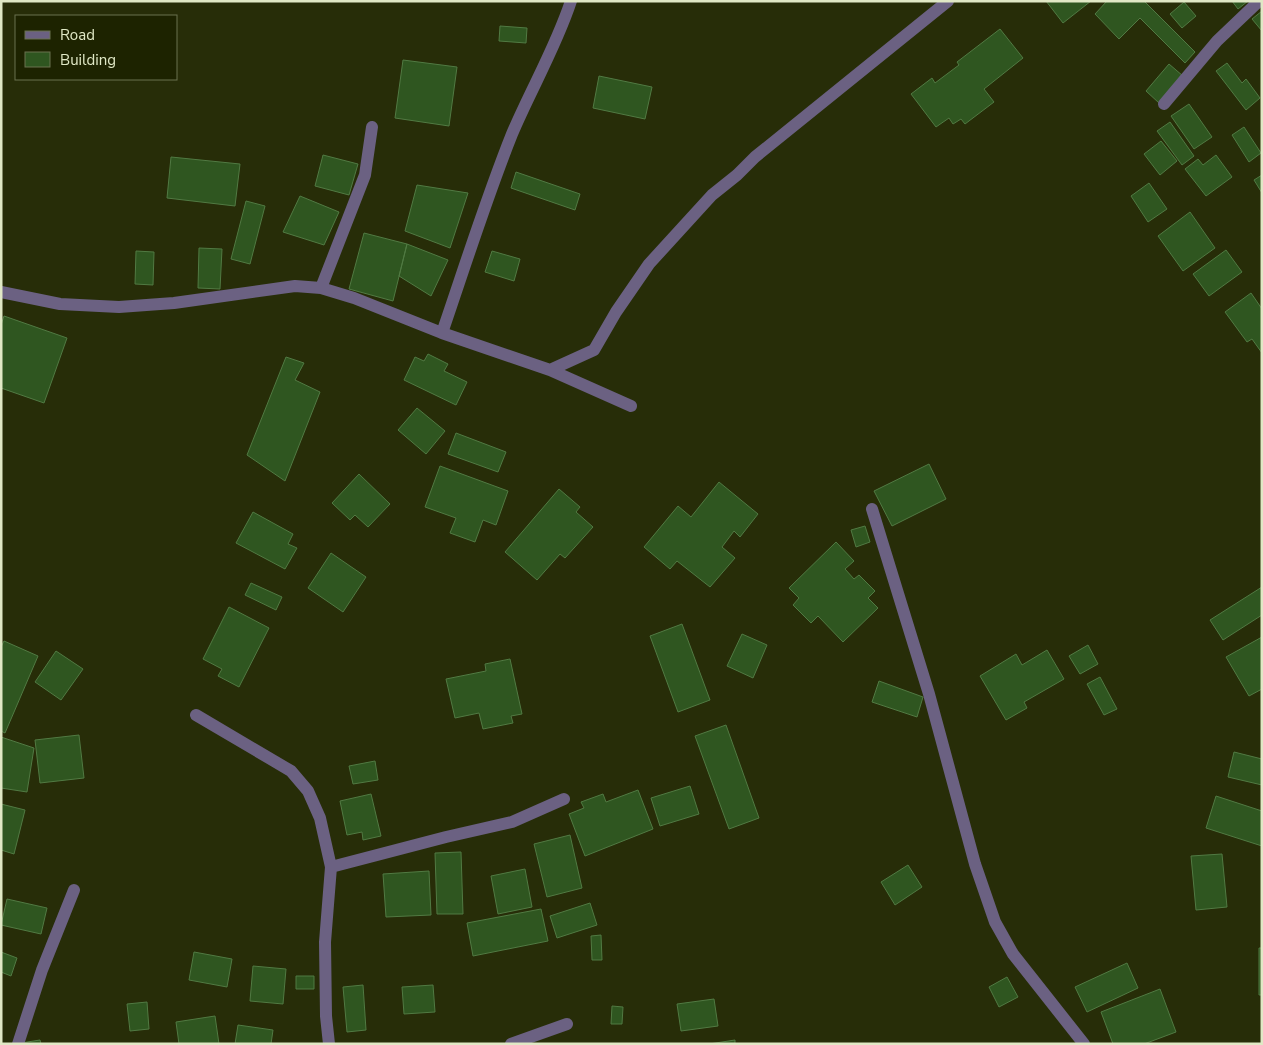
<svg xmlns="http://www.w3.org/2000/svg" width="1263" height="1045" viewBox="0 0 1263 1045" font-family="'Nunito Sans',sans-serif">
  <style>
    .building { fill: #2f5620; stroke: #517a43 }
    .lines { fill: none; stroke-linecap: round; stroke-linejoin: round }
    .street { stroke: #6b6182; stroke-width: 12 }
  </style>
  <rect width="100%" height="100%" fill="#272d08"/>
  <path class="building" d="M1046 1H1091L1063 23Z
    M1107 1H1144L1195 52 1185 63 1140 18 1119 39 1095 14Z
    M1232 1H1248L1238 9Z
    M1184 2 1196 16 1182 28 1170 14Z
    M1262 11V31L1252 19Z
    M500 26 527 28 526 43 499 41Z
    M1000 29 1023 58 984 89 994 102 965 124 961 119 953 124 949 118 936 127 911 94 932 78 935 83 959 65 957 62Z
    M403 60 457 67 449 126 395 118Z
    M1227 63 1242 83 1246 79 1260 98 1246 110 1216 71Z
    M1169 64 1183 76 1159 103 1146 91Z
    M599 76 652 87 645 119 593 108Z
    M1189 104 1212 137 1194 149 1171 116Z
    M1170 122 1194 156 1182 165 1157 131Z
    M1244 127 1261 153 1249 162 1232 135Z
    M1161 141 1177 161 1160 175 1144 154Z
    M323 155 358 164 349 195 315 186Z
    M1216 155 1232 177 1206 196 1185 169 1198 159 1203 165Z
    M171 157 240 164 235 206 167 198Z
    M516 172 580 194 575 210 511 188Z
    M1262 175V193L1254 180Z
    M1149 183 1167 209 1148 222 1131 196Z
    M417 185 468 193 450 248 405 231Z
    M300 196 339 212 324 245 283 232Z
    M246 201 265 206 250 264 231 259Z
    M1190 212 1215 248 1183 271 1158 236Z
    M364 233 407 244 393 301 349 289Z
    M407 244 448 260 431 296 399 276Z
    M199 248 222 249 220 289 198 288Z
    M1226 250 1242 272 1209 296 1193 274Z
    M136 251 154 252 153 285 135 284Z
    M492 251 520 259 514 281 485 272Z
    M1251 293 1262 309V353L1252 339 1247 342 1225 312Z
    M4 316 67 338 44 403 1 388V325Z
    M428 354 448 364 444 371 467 382 456 405 404 380 415 357 424 361Z
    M286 357 304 363 295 380 320 392 285 481 247 455Z
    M417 408 445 431 426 454 398 430Z
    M456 433 506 452 498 472 448 454Z
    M929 464 946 499 892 526 874 491Z
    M440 466 508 491 496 525 483 520 475 542 450 533 456 518 425 507Z
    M359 474 390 504 368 527 355 515 350 520 332 503Z
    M719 482 758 514 740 537 734 531 722 547 735 558 710 587 677 561 670 569 644 547 678 506 691 517Z
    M559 489 580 507 576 512 593 527 565 558 560 554 537 580 505 552Z
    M253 512 293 534 288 544 297 548 285 569 236 543Z
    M865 526 870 542 856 547 851 530Z
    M836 542 854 561 845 569 854 579 859 575 875 591 868 598 878 608 843 642 818 616 811 623 793 605 799 598 789 588Z
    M331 553 366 577 343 612 308 588Z
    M251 583 282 597 276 610 245 595Z
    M1262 587V615L1223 640 1210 620Z
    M229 607 269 628 239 687 218 676 222 669 203 659Z
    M682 624 710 700 678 712 650 636Z
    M742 634 767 645 753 678 727 666Z
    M1262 637V689L1249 696 1226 657Z
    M4 641 38 656 5 733 1 731V647Z
    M1088 645 1098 664 1080 674 1069 656Z
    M1047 650 1064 679 1024 702 1027 708 1006 720 980 676 1016 654 1022 665Z
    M56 651 83 669 61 700 35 682Z
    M510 659 522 714 511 716 513 723 483 729 479 713 455 718 446 679 486 671 485 664Z
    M1100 677 1117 709 1104 715 1087 684Z
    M879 681 923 697 917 717 872 702Z
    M726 725 759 818 729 829 695 736Z
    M79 735 84 778 40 783 35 740Z
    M1 737 34 748 27 792 1 788Z
    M1234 752 1262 759V785L1228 777Z
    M375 761 378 780 353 784 349 766Z
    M690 786 699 814 660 826 651 798Z
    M638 790 653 829 585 856 569 814 584 808 581 802 603 794 606 802Z
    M371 794 381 836 363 840 362 832 347 835 340 801Z
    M1216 796 1262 811V846L1206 828Z
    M1 804 25 810 14 854 1 850Z
    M570 835 582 888 547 897 534 844Z
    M461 852 463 914H437L435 853Z
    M1222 854 1227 907 1196 910 1191 856Z
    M908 865 922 887 895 905 881 882Z
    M525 869 532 907 498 914 491 876Z
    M429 871 431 915 386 917 383 874Z
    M7 899 47 908 41 934 1 925Z
    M590 903 597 925 557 938 550 916Z
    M541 909 548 941 473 956 467 923Z
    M601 935 602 960H592L591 936Z
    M1259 948H1262V995H1259Z
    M1 952 17 958 11 976 1 972Z
    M194 952 232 959 227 987 189 980Z
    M1127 963 1138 988 1087 1012 1075 987Z
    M253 966 286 969 283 1004 250 1001Z
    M296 976H314V989H296Z
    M1007 977 1018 997 999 1007 989 987Z
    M363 985 366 1030 347 1032 343 987Z
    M433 985 435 1012 404 1014 402 987Z
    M1160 989 1176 1032 1144 1044H1113L1101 1012Z
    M714 999 718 1026 681 1031 677 1004Z
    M147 1002 149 1029 130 1031 127 1004Z
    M612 1006 623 1007 622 1024H611Z
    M215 1016 219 1044H179L176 1022Z
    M238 1025 273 1030 271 1044H235Z
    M40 1040 41 1044H21V1043Z
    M735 1040V1044H709Z"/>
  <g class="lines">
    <path class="street" d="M1164 104 1217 41 1259 1
      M321 288 365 175 372 127
      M1 292 60 304 119 307 174 303 295 286 321 288 354 298 442 333 550 370 631 406
      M442 333C465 266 486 199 512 134 531 89 556 47 571 1
      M550 370 594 350 616 312 649 264 712 195 737 175 755 157 948 1
      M872 509 929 694 975 864 995 922 1013 954 1084 1044
      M196 715 291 771 308 791 320 818 331 867 325 942 326 1016 329 1044
      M331 867 446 837 512 822 564 799
      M18 1044 42 970 74 890
      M511 1044 567 1024"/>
  </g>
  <rect width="1263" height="1045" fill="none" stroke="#e0e8c5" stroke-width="5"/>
  <rect x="15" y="15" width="162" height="65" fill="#1d2300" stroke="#6b724f"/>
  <rect x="25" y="31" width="25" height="8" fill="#6b6182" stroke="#6b724f"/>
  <text x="60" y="40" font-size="15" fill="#e0e8c5">Road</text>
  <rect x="25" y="52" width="25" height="15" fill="#2f5620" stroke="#6b724f"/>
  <text x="60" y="65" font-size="15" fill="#e0e8c5">Building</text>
</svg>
